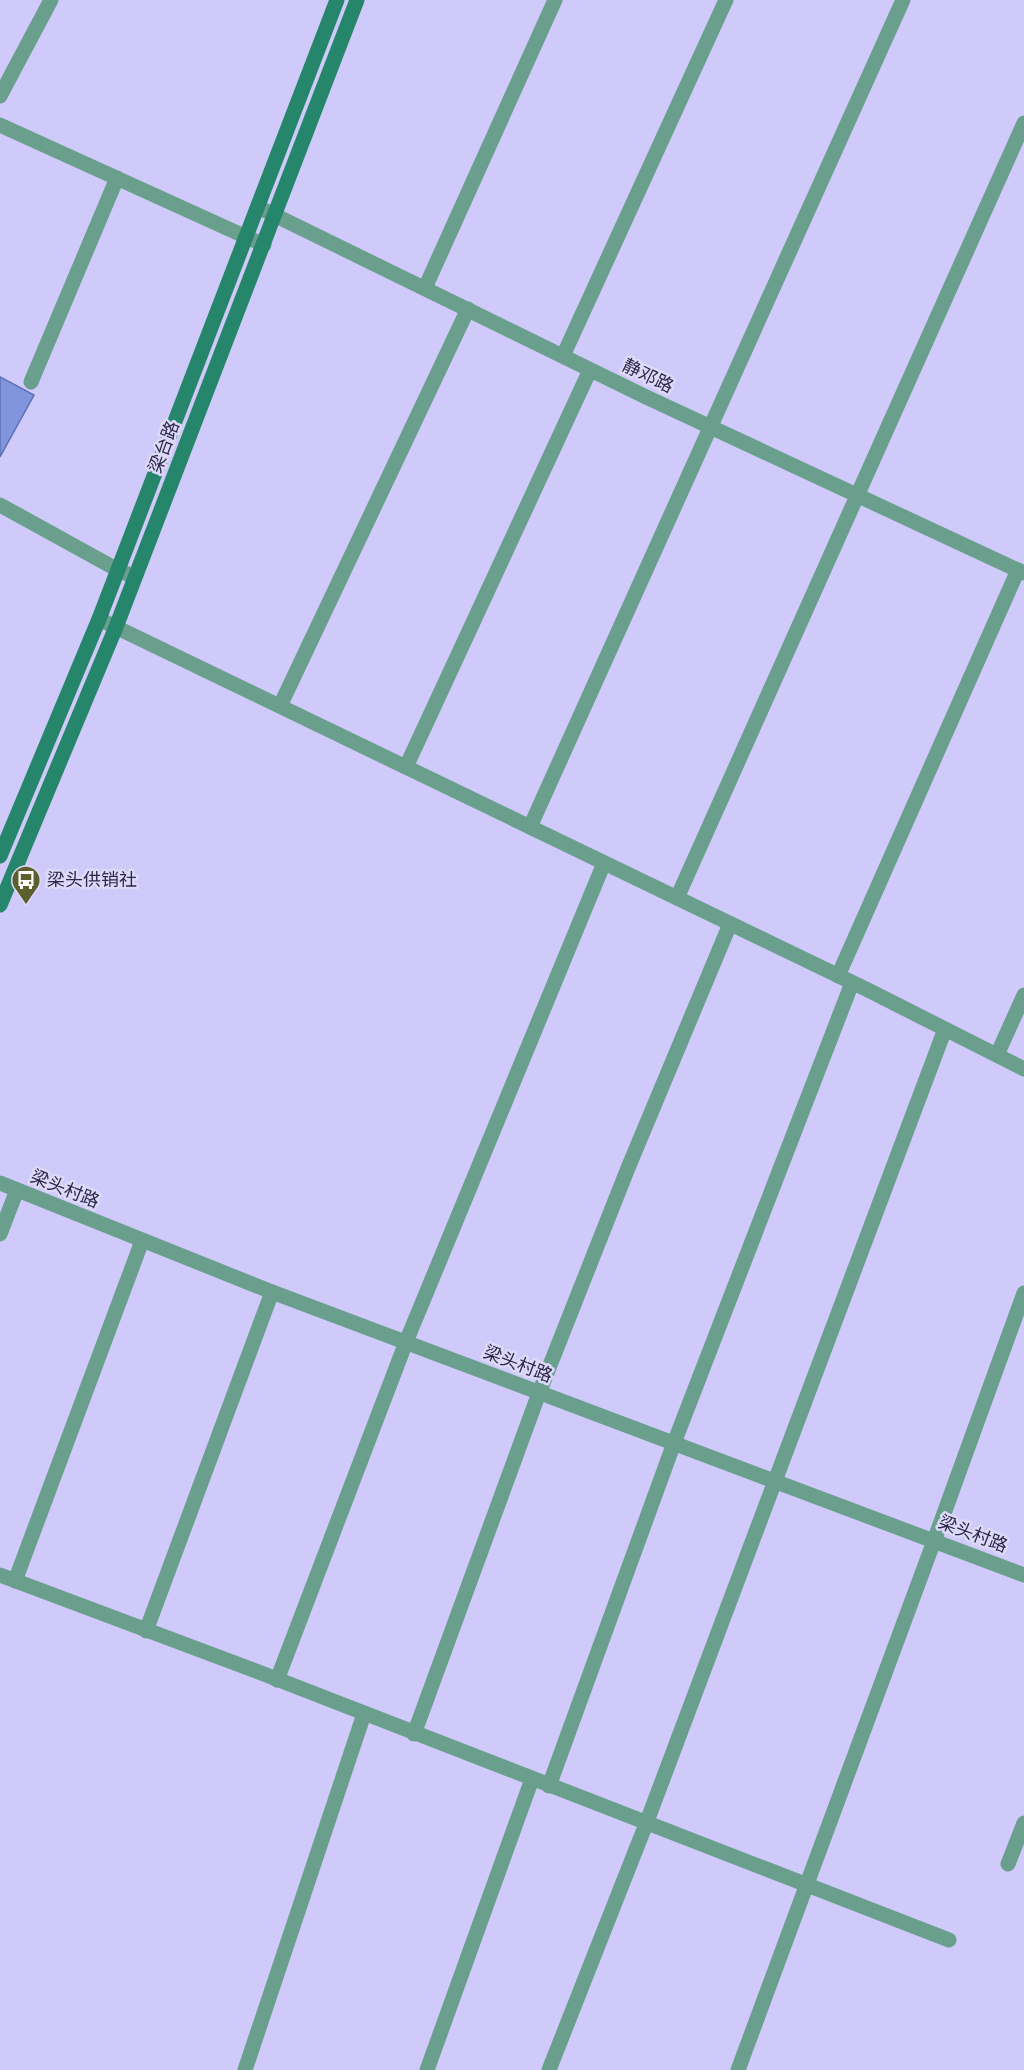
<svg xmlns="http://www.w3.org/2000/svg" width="1024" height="2070" viewBox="0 0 1024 2070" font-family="Raleway,'Noto Sans SC',sans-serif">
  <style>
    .building { fill: #8095dd; stroke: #5c70b4; stroke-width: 1.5 }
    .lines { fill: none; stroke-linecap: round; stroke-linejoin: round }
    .service { stroke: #699f8c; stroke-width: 15 }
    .minor { stroke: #699f8c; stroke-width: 15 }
    .secondary { stroke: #26866b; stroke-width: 15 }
    .labels { text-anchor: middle; stroke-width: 5; stroke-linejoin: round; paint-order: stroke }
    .street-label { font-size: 18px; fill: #2c2745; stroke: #ddd9f9 }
    .poi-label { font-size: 18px; fill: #2c2745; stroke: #ddd9f9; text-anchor: start }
  </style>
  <rect width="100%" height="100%" fill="#cfcaf9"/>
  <path class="building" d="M0 377 34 395 0 457Z"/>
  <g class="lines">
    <path class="service" d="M0 96 51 0
      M425 288 555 0
      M563 356 726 0
      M31 382 117 178
      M280 706 468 309
      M406 767 590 370
      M530 827 903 0
      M677 898 1024 123
      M838 976 1018 570
      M997 1055 1024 995
      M0 1234 17 1190
      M15 1581 142 1241
      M146 1631 272 1292
      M277 1680 406 1342 604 863
      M414 1734 539 1393 628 1168 730 924
      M549 1786 674 1443 852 983
      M1008 1864 1024 1823
      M245 2070 364 1714
      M427 2070 532 1779
      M738 2070 934 1541 1024 1293"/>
    <path class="minor" d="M0 125 264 245
      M258 207 644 396 1024 573
      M0 505 118 570 135 577
      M99 619 868 990 1024 1069
      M0 1183 272 1292 1024 1575
      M0 1575 256 1671 949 1940
      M549 2070 646 1824 945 1029"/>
    <path class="secondary" d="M0 856 99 619 337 0
      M0 905 116 627 357 0"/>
  </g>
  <defs>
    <g id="bus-pin" transform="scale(1.5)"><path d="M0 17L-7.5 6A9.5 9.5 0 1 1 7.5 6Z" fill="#5d5f2c" stroke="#ddd9f9"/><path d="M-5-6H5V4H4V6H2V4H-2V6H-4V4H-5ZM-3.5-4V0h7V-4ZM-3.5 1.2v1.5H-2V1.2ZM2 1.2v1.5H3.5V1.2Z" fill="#fff"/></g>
  </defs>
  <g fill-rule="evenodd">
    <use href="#bus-pin" x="26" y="880"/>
  </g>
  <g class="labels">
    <g class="street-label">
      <text transform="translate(648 376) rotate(26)" y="6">静邓路</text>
      <text transform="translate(164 447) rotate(-69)" y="6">梁台路</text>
      <text transform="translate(65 1189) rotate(22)" y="6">梁头村路</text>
      <text transform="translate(518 1364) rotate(21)" y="6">梁头村路</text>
      <text transform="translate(973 1534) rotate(21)" y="6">梁头村路</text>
    </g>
    <g class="poi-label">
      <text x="47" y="886">梁头供销社</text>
    </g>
  </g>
</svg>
